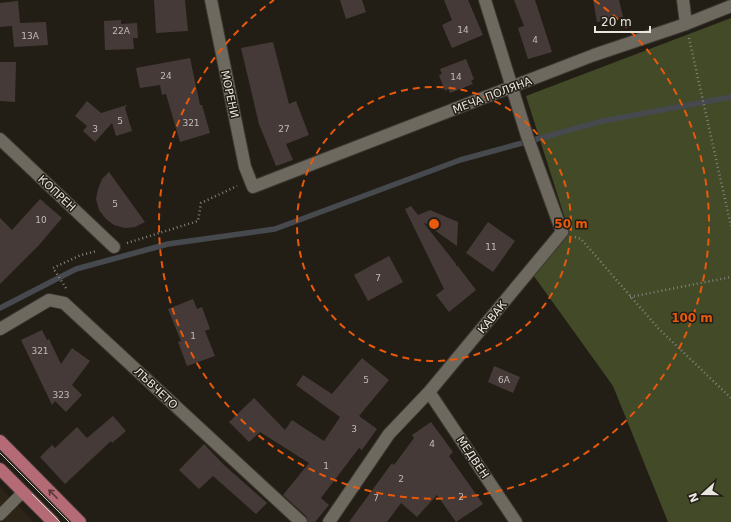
<svg xmlns="http://www.w3.org/2000/svg" width="731" height="522" viewBox="0 0 731 522" font-family="'DejaVu Sans',sans-serif">
  <style>
    .built { fill: #2c2517 }
    .green { fill: #434a27 }
    .lines { fill: none; stroke-linecap: round; stroke-linejoin: round }
    .stream { stroke: #464a4e; stroke-width: 5.5 }
    .building { fill: #463a38 }
    .lane-casing { stroke: #3d3934; stroke-width: 12 }
    .street-casing { stroke: #3d3934; stroke-width: 14 }
    .primary-casing { stroke: #3d3934; stroke-width: 14 }
    .path { stroke: #86827b; stroke-width: 2.5; stroke-dasharray: 1 3; stroke-linecap: butt }
    .lane { stroke: #6e695f; stroke-width: 11 }
    .street { stroke: #6e695f; stroke-width: 12 }
    .primary { stroke: #b56b76; stroke-width: 12 }
    .tram { stroke: #d2cec8; stroke-width: 1 }
    .oneway { stroke: #553938 }
    .ring { fill: none; stroke: #e8590c; stroke-width: 2; stroke-dasharray: 7 5 }
    .labels { text-anchor: middle; stroke-width: 3; stroke-linejoin: round; paint-order: stroke }
    .number-label { font-size: 9px; fill: #c0bbb6 }
    .street-label { font-size: 11px; fill: #e9e6e0; stroke: #221e16 }
    .centre { fill: #e8590c; stroke: #221e16; stroke-width: 2 }
    .ring-label { font-size: 12px; text-anchor: middle; font-weight: bold; fill: #e8590c; stroke: #221e16; stroke-width: 3; stroke-linejoin: round; paint-order: stroke }
  </style>
  <rect width="100%" height="100%" fill="#221e16"/>
  <path class="built" d="M0 487 34 522H0Z"/>
  <path class="green" d="M731 18V522H668L613 386 531 272 568 228 526 96Z"/>
  <g class="lines">
    <path class="stream" d="M0 308 76 269 168 244 275 229 460 160 603 121 731 97"/>
  </g>
  <path class="building" d="M154 0H185L188 31 156 33Z
    M340 0H362L366 12 346 19Z
    M444 0H468L483 35 452 48 442 25 452 20Z
    M514 0H535L552 52 528 59 518 28 524 26Z
    M593 0H619L623 17 597 22Z
    M18 1 20 23 46 22 48 45 14 47 12 26 0 27V3Z
    M121 20V24L137 23 138 38H133L134 49 105 50 104 21Z
    M273 42 289 104 296 101 309 135 286 144 293 160 276 166 259 124 241 48Z
    M190 58 200 105H202L210 133 180 142 166 94 162 95 160 85 140 88 136 68Z
    M466 59 474 79 471 81 473 84 450 93 448 89 445 91 439 75 442 74 440 69Z
    M0 62H16L15 102 0 101Z
    M87 101 101 113 127 105 125 108 132 131 116 136 112 123 95 142 83 131 87 126 75 116Z
    M109 172 145 222 135 227 125 228 114 225 106 219 99 210 96 199 98 189 102 179Z
    M40 199 62 218 39 245 0 284V218L12 230Z
    M411 206 418 215 430 210 458 222 457 246 423 222 456 264V267L457 265 476 290 449 312 436 295 444 289 405 209Z
    M488 222 515 241 493 272 466 253Z
    M389 256 403 282 368 301 354 275Z
    M193 299 197 309 202 307 210 329 205 331 215 356 187 366 178 342 181 341 168 309Z
    M42 330 47 340 49 339 61 364 72 348 90 361 72 385 82 395 66 412 55 401 52 405 21 340Z
    M362 358 389 380 359 416 377 429 362 450 359 448 321 498 329 505 315 522H308L306 516 283 495 309 463 260 432 249 442 229 422 254 398 285 430 292 420 324 441 340 417 296 385 303 375 332 394Z
    M494 366 520 377 513 393 488 382Z
    M113 416 126 431 112 443 111 441 65 484 40 457 52 445 55 448 77 427 87 438Z
    M431 422 453 452 449 456 483 504 456 522 437 495 417 517 401 503 387 522H349L392 463 394 465 414 438 412 435Z
    M204 444 224 465 267 503 256 514 213 476 199 489 179 470Z"/>
  <g class="lines">
    <g class="lane-casing">
      <path id="lane" d="M0 515 23 492"/>
    </g>
    <g class="street-casing">
      <path id="street" d="M211 0 245 167 253 187 594 55 686 24 731 6
        M683 0 686 24
        M0 139 114 247
        M0 329 49 300 64 303 301 522
        M429 392 516 522
        M329 522 389 434 429 392 562 232 527 136 485 0"/>
    </g>
    <g class="primary-casing">
      <path id="primary" d="M0 441 80 522
        M0 469 53 522"/>
    </g>
    <path class="path" d="M689 38 731 226
      M575 237 581 239 658 328 731 398
      M127 243 198 221 201 203 237 186
      M66 288 53 268 81 255 97 251
      M630 297 731 277"/>
    <use href="#lane" class="lane"/>
    <use href="#street" class="street"/>
    <use href="#primary" class="primary"/>
    <path class="tram" d="M0 453 69 522
      M32 494 60 522"/>
  </g>
  <defs><path id="oneway-shaft" d="M-6 0H5M1.5-3L5.5 0L1.5 3" fill="none" stroke-width="1.6" stroke-linecap="round" stroke-linejoin="round"/></defs>
  <use class="oneway" href="#oneway-shaft" transform="translate(53 494) rotate(-135)"/>
  <g class="ring">
    <circle cx="434" cy="224" r="137"/>
    <path d="M594 0A275 275 0 1 1 274 0"/>
  </g>
  <g class="labels">
    <g class="number-label">
      <text x="463" y="33">14</text>
      <text x="121" y="34">22А</text>
      <text x="30" y="39">13А</text>
      <text x="535" y="43">4</text>
      <text x="166" y="79">24</text>
      <text x="456" y="80">14</text>
      <text x="120" y="124">5</text>
      <text x="191" y="126">321</text>
      <text x="95" y="132">3</text>
      <text x="284" y="132">27</text>
      <text x="115" y="207">5</text>
      <text x="41" y="223">10</text>
      <text x="491" y="250">11</text>
      <text x="378" y="281">7</text>
      <text x="193" y="339">1</text>
      <text x="40" y="354">321</text>
      <text x="366" y="383">5</text>
      <text x="504" y="383">6А</text>
      <text x="61" y="398">323</text>
      <text x="354" y="432">3</text>
      <text x="432" y="447">4</text>
      <text x="326" y="469">1</text>
      <text x="401" y="482">2</text>
      <text x="461" y="500">2</text>
      <text x="376" y="501">7</text>
    </g>
    <g class="street-label">
      <text transform="translate(230 94) rotate(78)" y="4">МОРЕНИ</text>
      <text transform="translate(492 95) rotate(-21)" y="4">МЕЧА ПОЛЯНА</text>
      <text transform="translate(57 193) rotate(43)" y="4">КОПРЕН</text>
      <text transform="translate(492 317) rotate(-51)" y="4">КАВАК</text>
      <text transform="translate(156 388) rotate(43)" y="4">ЛЪВЧЕТО</text>
      <text transform="translate(473 457) rotate(56)" y="4">МЕДВЕН</text>
    </g>
  </g>
  <circle cx="434" cy="224" r="6" class="centre"/>
  <g class="ring-label">
    <text x="571" y="228">50 m</text>
    <text x="692" y="322">100 m</text>
  </g>
  <g transform="translate(703 494) rotate(249)" stroke="#221e16" stroke-width="3" paint-order="stroke">
  <path d="M0-3L7 15L0 10L-7 15Z" fill="#e9e6e0"/>
  <text y="-6" font-size="11" font-weight="bold" text-anchor="middle" fill="#e9e6e0">N</text>
  </g>
  <path d="M595 26v6h55v-6" fill="none" stroke="#e9e6e0" stroke-width="2"/>
  <text x="601" y="26" font-size="12" fill="#e9e6e0" stroke="#221e16" stroke-width="3" paint-order="stroke">20 m</text>
</svg>
